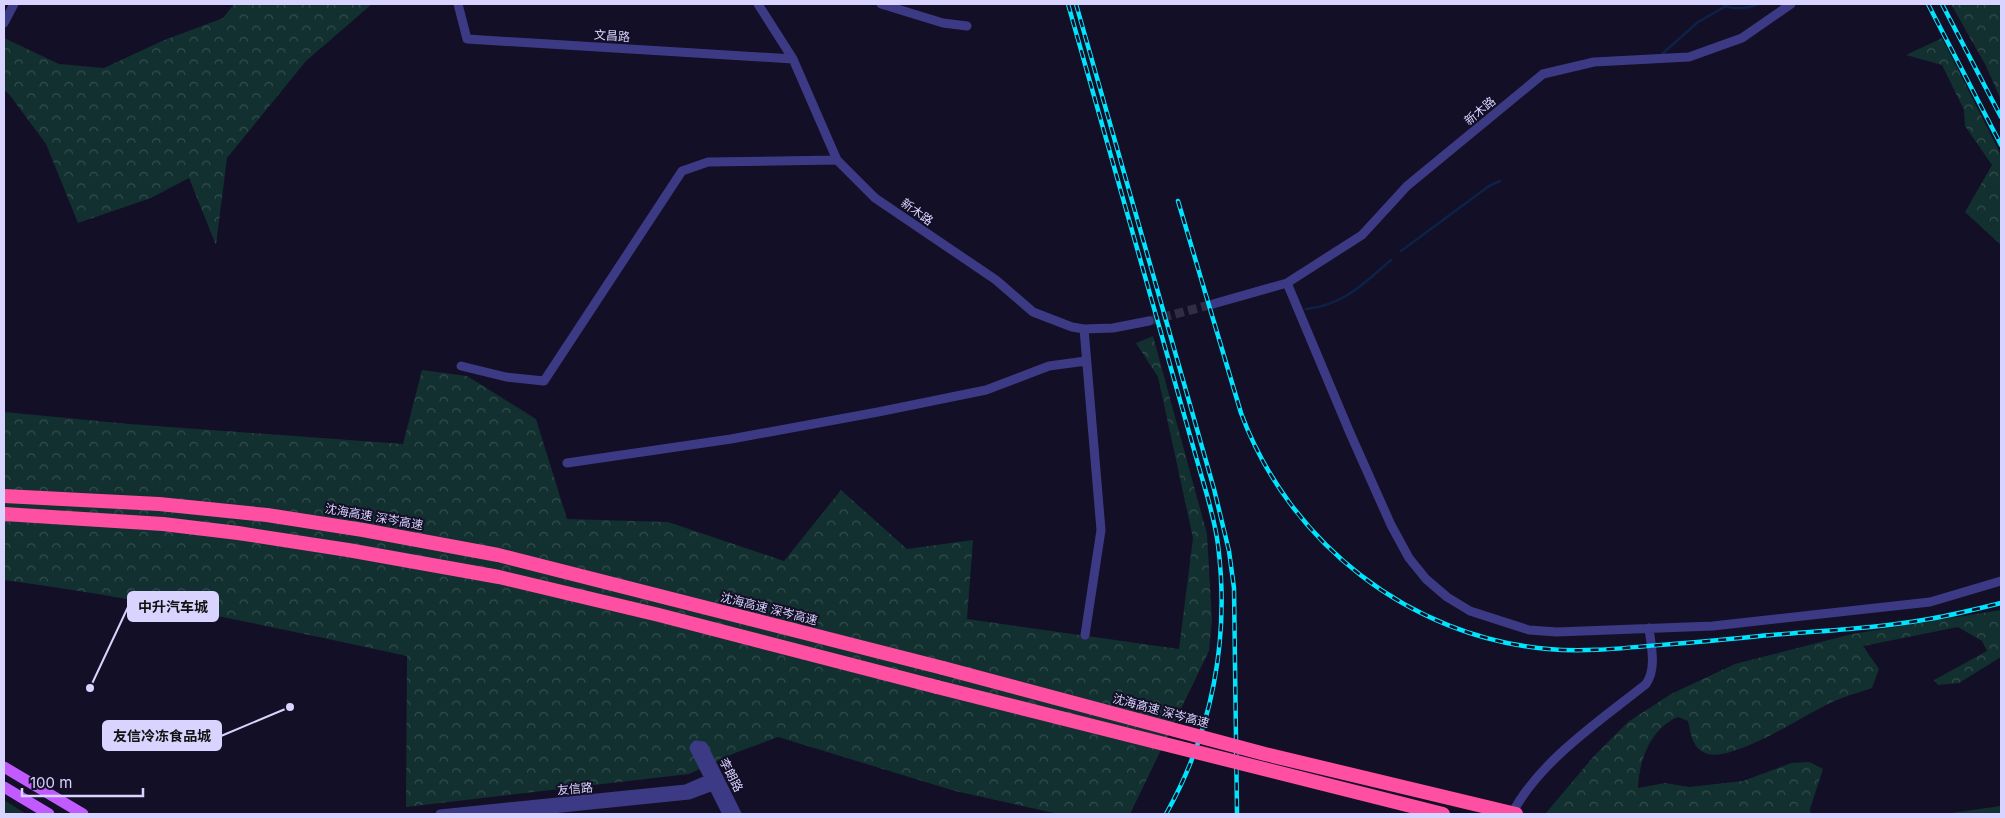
<svg xmlns="http://www.w3.org/2000/svg" width="2005" height="818" viewBox="0 0 2005 818" font-family="Inter,'Noto Sans SC',sans-serif">
  <style>
    .forest { fill: url(#forest-crowns) }
    .lines { fill: none; stroke-linecap: round; stroke-linejoin: round }
    .stream { stroke: #0c2248; stroke-width: 2.5 }
    .minor-tunnel { stroke: #312d47; stroke-width: 9; stroke-dasharray: 9 4.5; stroke-linecap: butt }
    .minor { stroke: #3d3a85; stroke-width: 9 }
    .major { stroke: #c25bff; stroke-width: 11 }
    .highway { stroke: #ff4fa3; stroke-width: 14 }
    .rail-casing { stroke: #00e5ff; stroke-width: 4.5 }
    .rail { stroke: #130f26; stroke-width: 2.5; stroke-dasharray: 8; stroke-linecap: butt }
    .highway-bridge { stroke: #ff4fa3; stroke-width: 14 }
    .labels { text-anchor: middle; stroke-width: 4; stroke-linejoin: round; paint-order: stroke }
    .street-label { font-size: 12px; fill: #d9d4ff; stroke: #130f26 }
    .leader { fill: none; stroke: #d9d4ff; stroke-width: 2 }
    .callout-dot { fill: #d9d4ff; stroke: #130f26; stroke-width: 2 }
    .callout { fill: #d9d4ff; stroke: #d9d4ff; stroke-width: 2 }
    .callout-label { font-size: 14px; text-anchor: middle; font-weight: bold; fill: #111 }
  </style>
  <defs>
    <pattern id="forest-crowns" width="20" height="18" patternUnits="userSpaceOnUse" patternTransform="scale(1.25)"><rect width="20" height="18" fill="#12302f"/><path d="M2 6a3 3 0 1 1 6 0M12 15a3 3 0 1 1 6 0" fill="none" stroke="#344d4e"/></pattern>
  </defs>
  <rect width="100%" height="100%" fill="#130f26"/>
  <path class="forest" d="M234 4H372L306 61 227 158 216 245 189 178 151 198 78 223 46 144 9 94 4 90V38L59 64 104 68 162 41 223 18Z
    M1951 4H2001V100L1986 66Z
    M1942 38 2001 155V245L1965 212 1992 165 1965 126 1964 110 1942 65 1906 55Z
    M1153 336 1207 534 1212 620 1209 651 1130 814H1058L955 791 778 737 735 753 689 774 406 807 407 656C273 627 140 598 4 580V412L129 424 403 444 422 370 467 376 536 419 567 519 668 522 784 561 841 490 907 549 973 540 967 619 1179 649 1193 538 1158 377 1136 343Z
    M2001 610V657L1959 683 1938 685 1934 680 1987 651 1982 641 1958 627 1863 646 1879 669 1872 688C1857 693 1842 697 1828 704 1803 716 1730 764 1705 753 1692 747 1691 734 1688 721L1678 717C1651 728 1639 760 1638 788L1665 783 1689 787 1743 781 1791 763 1810 762 1823 769 1810 809 1811 814 1546 813 1594 756 1628 722 1671 694 1735 664 1852 634Z
    M4 800 26 814H4Z
    M2001 806V814H1944Z"/>
  <g class="lines">
    <path class="stream" d="M1722 4C1733 11 1748 8 1759 4
      M1662 54 1698 22 1726 6
      M1401 251 1489 186 1500 181
      M1306 309C1344 305 1363 284 1391 260"/>
    <path class="minor-tunnel" d="M1149 321 1213 304"/>
    <path class="minor" d="M458 4 467 39 793 59
      M758 4 793 59 837 160 875 198 996 280 1033 312 1072 327 1084 329 1113 328 1149 321
      M881 4 943 23 967 26
      M4 23 14 4
      M1287 283 1350 433 1391 525 1409 558 1426 579 1447 597 1470 611 1529 630 1557 632 1713 626 1930 602 2001 581
      M1213 304 1287 283 1362 235 1407 186 1543 74 1594 62 1689 57 1742 38 1791 4
      M1084 329 1101 530 1085 635
      M461 366 506 377 544 381 682 171 708 162 837 160
      M567 463 731 439 878 412 986 390 1049 366 1086 361
      M440 814 686 789 709 779
      M503 814 689 795 713 786
      M727 814 694 748 696 745 703 746 737 814
      M1512 814C1538 762 1601 720 1646 684 1657 668 1651 646 1649 628"/>
    <path class="major" d="M4 767 83 814
      M4 787 49 814"/>
    <path class="highway" d="M4 496 159 504 267 515 363 530 498 555 943 668
      M4 514 163 524 238 533 348 550 499 577 659 615 937 687"/>
    <g class="rail-casing">
      <path id="rail" d="M1068 4 1200 471C1207 495 1215 520 1218 545 1230 639 1212 732 1166 814
        M1076 4 1214 489 1229 551 1234 588 1237 814
        M1928 4 2001 145
        M1942 4 2001 117
        M1178 201 1241 413C1289 543 1410 637 1548 649 1581 652 1614 649 1648 646 1685 643 1723 640 1760 636 1816 631 1873 629 1929 619 1953 615 1977 609 2001 603"/>
    </g>
    <use href="#rail" class="rail"/>
    <path class="highway-bridge" d="M943 668 1265 754 1516 814
      M937 687 1443 814"/>
  </g>
  <g class="labels">
    <g class="street-label">
      <text transform="translate(612 36) rotate(4)" y="4">文昌路</text>
      <text transform="translate(1480 111) rotate(-40)" y="4">新木路</text>
      <text transform="translate(917 212) rotate(36)" y="4">新木路</text>
      <text transform="translate(374 517) rotate(10)" y="4">沈海高速 深岑高速</text>
      <text transform="translate(769 609) rotate(14)" y="4">沈海高速 深岑高速</text>
      <text transform="translate(1161 711) rotate(15)" y="4">沈海高速 深岑高速</text>
      <text transform="translate(731 775) rotate(63)" y="4">李朗路</text>
      <text transform="translate(575 789) rotate(-5)" y="4">友信路</text>
    </g>
  </g>
  <path class="leader" d="M90 688L128 607M290 707L221 736"/>
  <g class="callout-dot">
    <circle cx="90" cy="688" r="5"/>
    <circle cx="290" cy="707" r="5"/>
  </g>
  <g class="callout">
    <rect x="128" y="592" width="90" height="29" rx="5"/>
    <rect x="103" y="721" width="118" height="29" rx="5"/>
  </g>
  <g class="callout-label">
    <text x="173" y="612">中升汽车城</text>
    <text x="162" y="741">友信冷冻食品城</text>
  </g>
  <rect width="2005" height="818" fill="none" stroke="#d9d4ff" stroke-width="10"/>
  <path d="M22 788v8h121v-8" fill="none" stroke="#d9d4ff" stroke-width="2.5"/>
  <text x="30" y="788" font-size="15" fill="#d9d4ff" stroke="#130f26" stroke-width="4" paint-order="stroke">100 m</text>
</svg>
